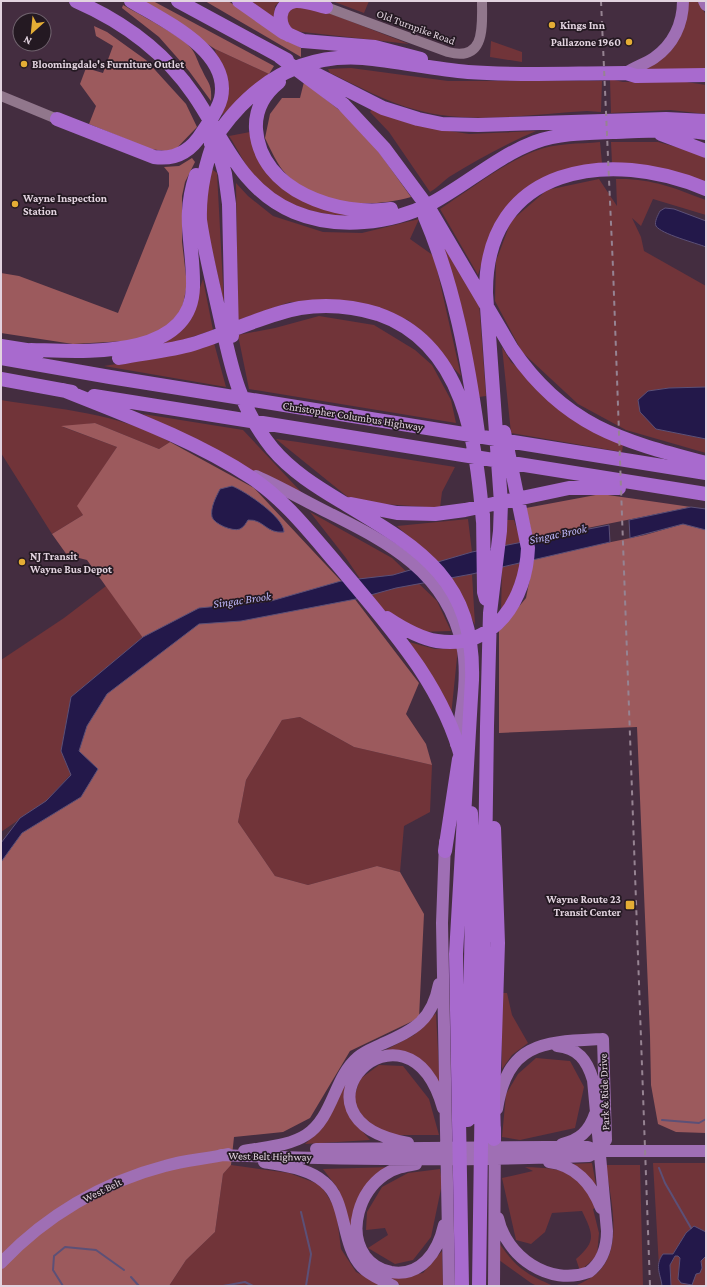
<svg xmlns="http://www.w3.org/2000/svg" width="707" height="1287" viewBox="0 0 707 1287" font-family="'Crimson Pro',serif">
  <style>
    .green { fill: #713439 }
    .forest { fill: #9c5a5d }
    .water { fill: #23184a; stroke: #5c5077 }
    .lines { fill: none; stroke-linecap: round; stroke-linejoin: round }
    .stream { stroke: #5c5077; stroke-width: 2 }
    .minor { stroke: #91778c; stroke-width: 10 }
    .major { stroke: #9f6fb4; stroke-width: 12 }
    .highway { stroke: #a86ace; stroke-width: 14 }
    .rail { stroke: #968392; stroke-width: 2; stroke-dasharray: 5 5; stroke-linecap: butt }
    .poi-dot { fill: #e4ad35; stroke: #241922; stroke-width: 1.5 }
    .labels { text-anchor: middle; stroke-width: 3.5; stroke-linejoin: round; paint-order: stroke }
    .poi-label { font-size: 11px; font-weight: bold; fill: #e2d3df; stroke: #241922; text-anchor: start }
    .street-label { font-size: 11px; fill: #e2d3df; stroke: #241922 }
    .water-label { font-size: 12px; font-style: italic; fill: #bdb6f9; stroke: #241922 }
  </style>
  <rect width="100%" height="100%" fill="#442d40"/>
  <path class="green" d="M251 1H280L275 6 274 18Z
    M332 1H369L364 13Z
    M688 1H698L706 15V71L643 70 670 52 683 31Z
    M311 6 409 44 294 31C285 23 285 19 289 8Z
    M491 41 522 52V62L490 57Z
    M215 49 269 74 222 115 224 105Z
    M351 68 448 81H602L601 112 587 111C532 114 471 125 417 110 386 102 358 86 330 73L328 69Z
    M610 79 623 82 680 81 706 85V114L670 110 611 113Z
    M372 109 437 129 469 134 536 131C506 144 477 160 449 177 442 182 437 188 430 192L389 132 370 112Z
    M250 132 266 169 352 216C318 215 284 207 259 182 248 172 238 149 229 136Z
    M600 142 602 163 559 173 528 186 492 230 478 275 440 209C471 189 502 164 535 151 553 143 580 144 600 142Z
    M611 142H658L702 154 706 156V183L612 164Z
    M209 167 217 173 224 303 205 219Z
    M599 179 617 206 616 179C651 178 674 188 706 200V215L653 199 641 226 632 218 641 237 644 251 706 286V387L669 388 648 391 657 429 706 439V453L626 430 578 404 522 352 495 301 496 261 511 221 547 190Z
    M236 183 248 196 273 216 323 232 362 233 419 219 410 239 434 256 461 376 408 320 364 306 290 302 238 320Z
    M435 229 479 303 486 396 479 397Z
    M203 279 213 330 149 351 167 341 188 322Z
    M319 316 374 325 415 350 432 365 451 400 456 423 249 389 238 335 275 328Z
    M214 343 226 387 104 366 171 355Z
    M502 347 511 362 525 374 623 444 622 452 511 433Z
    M1 400C57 409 120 413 170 442L159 449 95 423 63 427 117 447 78 506 83 515 52 534 1 453Z
    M143 414 243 430 303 494 233 462Z
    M276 439 298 442 455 467 442 492 440 508 354 502Z
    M310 512 392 558 437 601 451 631 419 632 379 607 346 558Z
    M468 519 472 552 437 563 397 526Z
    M506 520H514L521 542 505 546Z
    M520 563 516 587 501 613 502 567Z
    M472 574 475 625 451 578Z
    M106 586 143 637 71 697 61 751 71 774 46 801 1 832V660L64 618Z
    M409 642 435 649 458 648 451 716 432 676Z
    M300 717 354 747 432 765 430 812 404 826 400 872 377 866 308 885 275 876 238 822 246 780 282 720Z
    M501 993H507L512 1015 528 1043 512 1055 502 1069Z
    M436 1013 440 1089 422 1065 382 1052 414 1035Z
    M536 1058 570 1061 584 1087 575 1128 520 1140 502 1137 506 1094 518 1074Z
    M379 1065 403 1066 429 1099 439 1135H388L367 1123 353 1101 360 1079Z
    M346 1082 350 1117 370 1140 305 1144 321 1129Z
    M592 1163 597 1190 569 1164Z
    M653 1163H706V1232L699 1228 686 1233 673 1254 661 1258 659 1267Z
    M231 1165 289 1173 321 1185 336 1210 341 1249 356 1272 383 1286H169L186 1260 215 1232 223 1174Z
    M606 1165H640L643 1286H575C583 1282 595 1277 601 1269 623 1243 610 1197 606 1165Z
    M392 1167 371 1182 351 1239 336 1190H339L323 1169Z
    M525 1167C544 1168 567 1167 582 1183 588 1189 592 1199 597 1207L593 1209 599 1233 597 1256 580 1271 576 1259C597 1241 593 1234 582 1211L552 1213 545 1232 531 1244 516 1240 502 1178 533 1171Z
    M440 1169 442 1184 431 1237 413 1260 395 1264 368 1248 388 1235 385 1228 366 1230 367 1212 382 1187 408 1173Z
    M499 1243C517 1268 525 1274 554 1286H537L531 1283 499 1260Z
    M442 1251 443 1286H399L386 1279 423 1273Z
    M675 1256H678L680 1258 678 1279 691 1285 696 1274 700 1273 702 1268 701 1261 706 1256V1286H671L670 1265Z"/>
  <path class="forest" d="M142 1H153L274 66 269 74 215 49Z
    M205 1H228L301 48V57Z
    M123 5C138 14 182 36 191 48 196 54 198 63 202 70 209 85 212 84 211 101L189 71 159 37 122 8Z
    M94 26 107 32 146 60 186 104 197 127 173 152 150 149 89 124 96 106 80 84 86 68 103 73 113 46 96 36Z
    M304 82 343 113 373 144 411 197C371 208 319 207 287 175 277 165 271 150 265 138L270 114 282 98H300Z
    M192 158 195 162 185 182 182 196V242L187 285 182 309 169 325 143 340 73 344 1 333V273L19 276 118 313 169 186V173L164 167 179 166Z
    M95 423 159 449 170 442 254 488 341 581 419 683 406 714 426 744 432 765 354 747 300 717 282 720 246 780 238 822 275 876 308 885 377 866 400 872 424 914 419 1018 350 1051 310 1118 283 1132 234 1137 231 1165 223 1174 215 1232 186 1260 169 1286H1V862L22 833 81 797 79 752 86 726 143 638 87 560 67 555 52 534 83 515 77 506 117 447 61 426Z
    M601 494 691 507 533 539 526 508Z
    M683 524 706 530V1133L676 1132 658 1124 651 1085 650 1036 637 727 499 733V631L526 598 534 558 645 535Z"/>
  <path class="water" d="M665 208 674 209 706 221V247C696 243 661 234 656 226 654 222 658 215 660 211Z
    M706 387V439L656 429 640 412 638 400 648 391 669 388Z
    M232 486C245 491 284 517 284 532 266 534 264 519 248 520 246 523 244 527 240 529 233 532 214 524 212 517 210 508 216 497 220 489Z
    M691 507 706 509V530L683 524 630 538 629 520Z
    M609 525 610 542 472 574 396 588 356 599 241 621 199 624 107 694 87 726 79 751 98 769 81 797 22 833 1 862V843L20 818 46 801 71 775 61 751 71 697 143 637 199 608 271 601 341 581 393 575 472 552Z
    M694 1226 706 1232V1256L701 1261 702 1268 700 1273 696 1274 692 1285 681 1283 678 1279 680 1258 678 1256H675L670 1265 671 1286H662C661 1275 654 1266 663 1254H673L686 1233Z"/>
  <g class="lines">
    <path class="stream" d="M662 1120 699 1123 706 1119V1099
      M659 1168 665 1183 691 1228
      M301 1212 311 1254 306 1286
      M131 1277 139 1286
      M63 1286 53 1270 54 1256 65 1247 96 1250 124 1270
      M223 1286 245 1282 253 1286"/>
    <path class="minor" d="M326 7 448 52C486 62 482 26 482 1
      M1 96 57 119"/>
    <path class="major" d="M704 1 706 5
      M626 73C635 67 645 64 654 58 673 45 683 24 683 1
      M256 476C281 487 305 501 329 513 389 543 447 573 462 645 469 677 461 712 456 744
      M445 842 442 923 449 1286
      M408 1143C274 1118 407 982 443 1108
      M562 1144C579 1140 589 1132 595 1114
      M316 1149 547 1147H588L598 1151H706
      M244 1151C264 1147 289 1146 306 1135 333 1118 334 1077 358 1057 365 1051 374 1048 382 1044 414 1030 432 1021 439 984
      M221 1155C344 1160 467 1161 589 1156L598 1151 606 1140 603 1039C544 1042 508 1041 497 1109
      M264 1162C284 1166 308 1168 324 1182 348 1201 340 1244 362 1267 370 1276 383 1280 393 1286
      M549 1162C575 1165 592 1184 601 1208
      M416 1164C405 1166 394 1168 384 1175 360 1192 347 1230 365 1256 371 1264 381 1270 391 1272 421 1277 438 1252 444 1225
      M498 1218C506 1256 549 1287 589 1272 602 1262 607 1247 607 1231L593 1080C587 1060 578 1048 557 1046
      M1 1263C45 1216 103 1182 165 1166 185 1160 207 1159 228 1154
      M494 1286 495 1129"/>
    <path class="highway" d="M76 1C124 22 164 51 194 95 224 139 241 190 294 212 337 230 391 224 432 203 467 184 498 156 535 142 560 133 586 133 613 132 644 131 675 129 706 133
      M178 1 287 60
      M239 1 283 32 303 41 375 47 421 59
      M289 35C277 25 277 4 295 1 305 0 317 5 326 7
      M280 57 343 104 384 148 430 210 512 349C564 426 622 441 706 463
      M308 70 383 108 418 119 442 124 478 125 666 119 706 121
      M279 82C264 94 255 110 256 129 260 191 339 217 391 209
      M57 119 154 157C175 160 191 151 202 133 209 122 218 111 221 98 231 51 164 21 131 1
      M661 134 706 151
      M216 136C205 164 199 190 200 220 204 248 211 276 217 303 230 359 235 402 272 448 291 471 317 487 342 502 419 548 475 579 472 680L456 954 462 1286
      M216 142 225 174 229 204 232 336
      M211 144C246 89 294 53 363 58 398 61 433 69 468 72 521 76 574 73 626 73L636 76 706 75
      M425 217C454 285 468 361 478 433
      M1 346 39 352
      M31 350C81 351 191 361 193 287 194 244 181 220 196 175
      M1 358 110 377 706 473
      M119 358C144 353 169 351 193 344 229 333 263 315 300 308 326 304 352 306 378 314 465 344 476 443 483 522
      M1 379 72 392
      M63 390C128 416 194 440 252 478 286 501 311 534 337 564 388 625 444 685 463 764
      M94 396 706 494
      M351 504 397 513 435 514 465 510 569 488H619
      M483 514 484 592 486 599
      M387 618C402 628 419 638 437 641 495 650 526 599 528 548L504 432
      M445 851 459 759
      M468 1120 473 856 471 813
      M494 1139 493 1100 498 943 494 828
      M479 1286 487 726 490 613 500 531 501 503 486 293C485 165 611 148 706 189"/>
    <path class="rail" d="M601 1 613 268 650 1286"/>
  </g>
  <g class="poi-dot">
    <circle cx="552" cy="25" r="4"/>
    <circle cx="629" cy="42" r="4"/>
    <circle cx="24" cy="64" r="4"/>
    <circle cx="15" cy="204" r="4"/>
    <circle cx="22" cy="562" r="4"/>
    <rect x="625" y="900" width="10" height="10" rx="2"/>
  </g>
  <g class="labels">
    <g class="poi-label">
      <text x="560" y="29">Kings Inn</text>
      <text x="621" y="46" text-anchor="end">Pallazone 1960</text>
      <text x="32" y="68">Bloomingdale's Furniture Outlet</text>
      <text x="23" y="202">Wayne Inspection<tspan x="23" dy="13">Station</tspan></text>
      <text x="30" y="560">NJ Transit<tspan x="30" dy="13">Wayne Bus Depot</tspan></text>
      <text x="621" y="903" text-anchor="end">Wayne Route 23<tspan x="621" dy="13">Transit Center</tspan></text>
    </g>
    <g class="street-label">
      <text transform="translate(416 27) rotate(20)" y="4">Old Turnpike Road</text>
      <text transform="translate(353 416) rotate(9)" y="4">Christopher Columbus Highway</text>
      <text transform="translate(604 1092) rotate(-92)" y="4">Park &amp; Ride Drive</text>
      <text transform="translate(270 1156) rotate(1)" y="4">West Belt Highway</text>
      <text transform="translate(102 1190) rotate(-26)" y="4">West Belt</text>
    </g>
    <g class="water-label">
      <text transform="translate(558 534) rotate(-12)" y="4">Singac Brook</text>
      <text transform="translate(242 600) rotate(-8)" y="4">Singac Brook</text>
    </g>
  </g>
  <rect width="707" height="1287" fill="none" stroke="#e2d3df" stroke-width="4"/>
  <g transform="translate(32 32) rotate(207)"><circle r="19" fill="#241922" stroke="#70636e"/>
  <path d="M0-3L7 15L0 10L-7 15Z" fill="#e4ad35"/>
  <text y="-6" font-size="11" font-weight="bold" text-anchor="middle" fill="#e2d3df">N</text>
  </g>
</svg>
